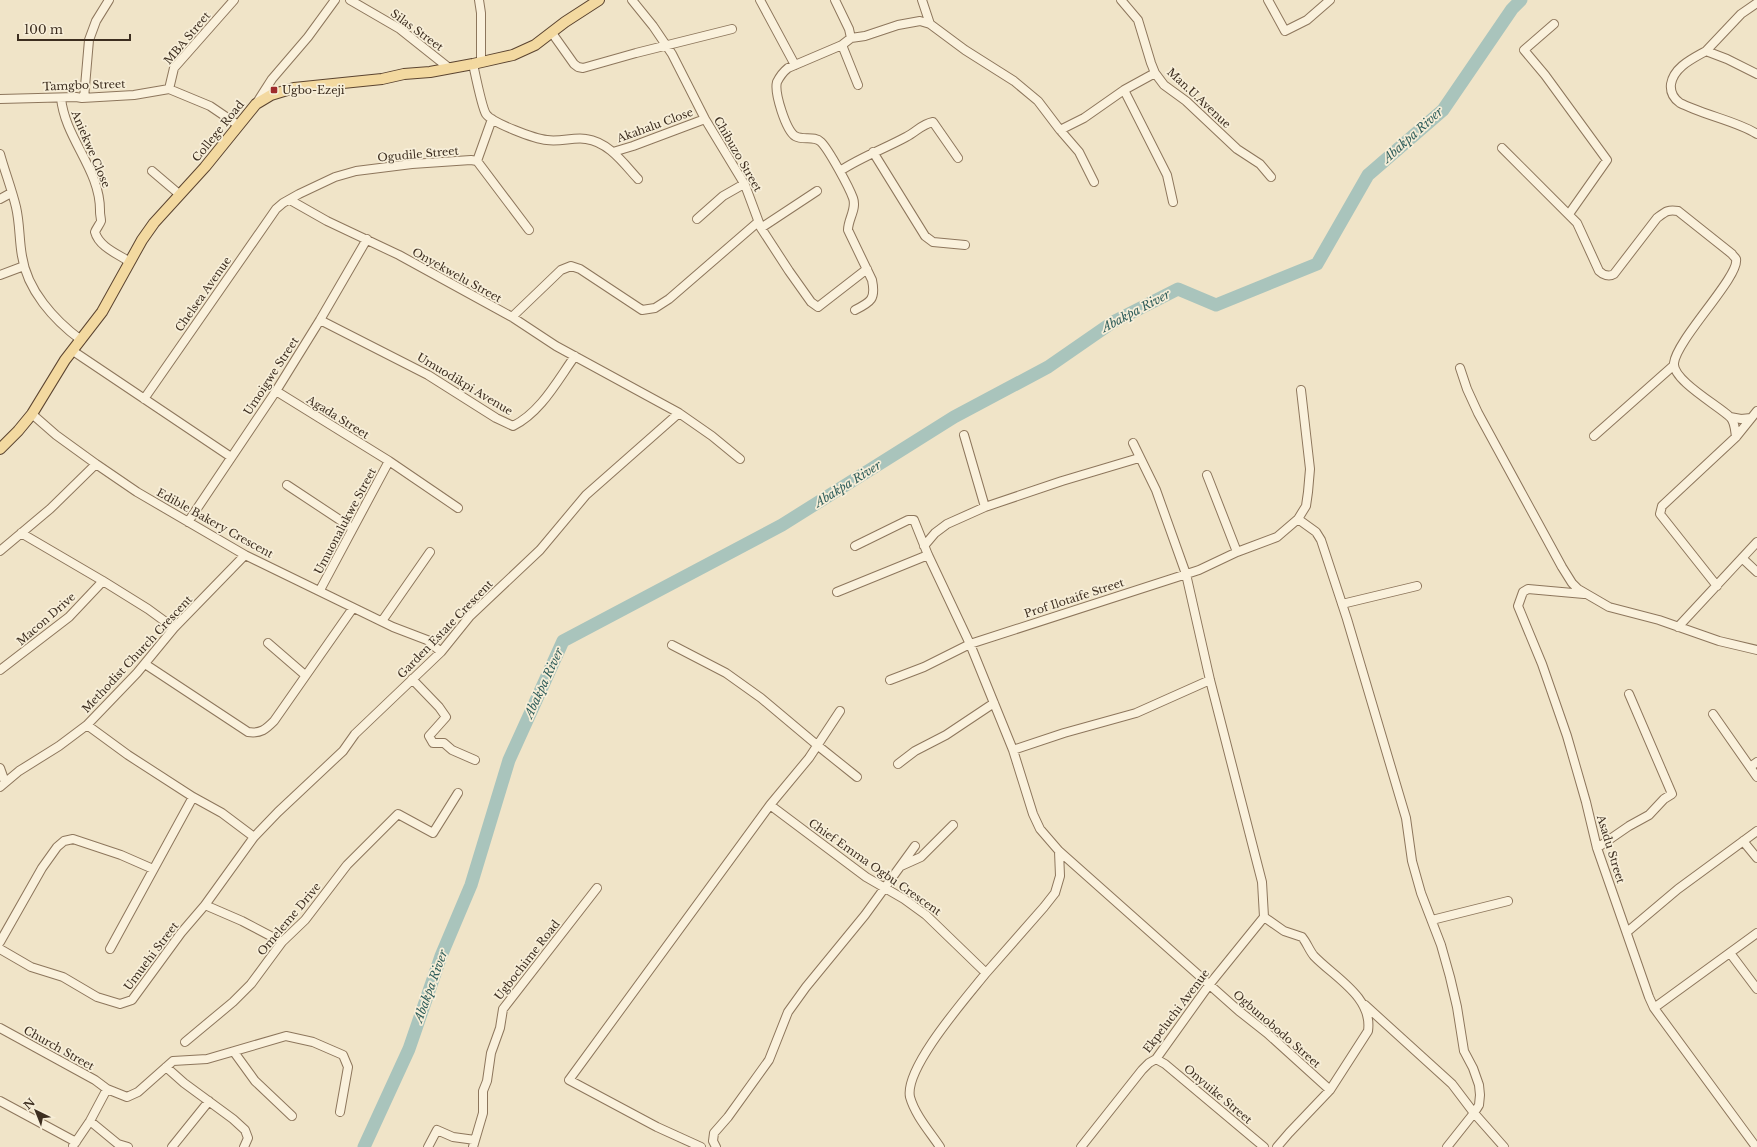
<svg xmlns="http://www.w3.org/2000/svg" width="1757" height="1147" viewBox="0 0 1757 1147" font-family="'Libre Baskerville',serif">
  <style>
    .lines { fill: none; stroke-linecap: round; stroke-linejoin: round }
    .river { stroke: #a9c4bc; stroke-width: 13 }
    .minor-casing { stroke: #8d765c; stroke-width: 10 }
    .major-casing { stroke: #5b4430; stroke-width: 12 }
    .minor { stroke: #faf1dc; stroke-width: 8 }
    .major { stroke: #f3d9a0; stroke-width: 10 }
    .poi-dot { fill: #9e2a2b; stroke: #f7eed8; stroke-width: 1.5 }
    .labels { text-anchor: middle; stroke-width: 3.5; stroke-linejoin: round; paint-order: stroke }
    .street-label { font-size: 11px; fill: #3d2e20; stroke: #f7eed8 }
    .poi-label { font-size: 11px; fill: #3d2e20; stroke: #f7eed8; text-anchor: start }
    .water-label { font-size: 12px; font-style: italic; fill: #2f5d5a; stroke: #f7eed8 }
  </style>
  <rect width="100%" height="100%" fill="#f0e4c8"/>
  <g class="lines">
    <path class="river" d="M364 1147 409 1049 441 956 471 885 509 760 563 641 782 525 954 417 1048 367 1113 322 1178 289 1216 305 1317 264 1368 175 1443 110 1512 9 1521 0"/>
    <g class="minor-casing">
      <path id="minor" d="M234 0 174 68 169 89 210 106 238 125
        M350 0 400 29 449 68
        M479 0 481 13V62
        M632 0 653 26 672 54 705 119 745 185 761 228 789 271 811 302 818 307 867 269
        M760 0 795 65
        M835 0 849 29 851 38
        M922 0 930 24
        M1121 0 1138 20 1151 63 1155 73 1164 85 1186 101 1237 149 1260 164 1271 177
        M1268 0 1285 31 1307 20 1330 0
        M1554 24 1524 50 1545 75 1607 160 1569 214
        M552 33 574 64 578 67 583 68 636 53 732 29
        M851 38 842 45 788 68C783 72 780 76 777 82 774 93 786 130 795 136 803 141 814 135 821 142 829 150 849 187 853 198 857 209 848 219 848 230L872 280C876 299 871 302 855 310
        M851 38 865 36 898 25 920 21 930 24 965 50 1014 81 1038 101 1060 130 1079 152 1094 182
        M842 45 858 85
        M1706 51 1741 14 1757 3
        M473 64C475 73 482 108 486 114 492 123 535 139 547 140 560 142 574 137 586 139 609 142 624 164 638 179
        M1757 74 1727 59 1706 51C1692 59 1674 67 1671 84 1670 92 1673 98 1680 103 1684 105 1689 107 1694 109 1713 117 1740 123 1757 134
        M1124 90 1167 175 1173 202
        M61 98C65 139 101 170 100 212 100 215 101 218 101 221 100 224 96 229 95 232 99 247 118 254 130 262
        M84 98 89 40 96 21 109 0
        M0 99 76 97 82 98 134 95 169 89
        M256 104 272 79 308 37 335 0
        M1060 130 1084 118 1124 90 1155 73
        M1502 148 1577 223 1599 271C1603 275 1609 277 1614 274L1657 218C1665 212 1668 209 1678 211L1732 254C1733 256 1735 257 1736 259 1740 276 1677 339 1674 363 1672 380 1719 406 1730 417 1735 422 1735 430 1736 437
        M613 152 633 146 705 119
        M873 152 925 236 933 242 965 245
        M0 154C5 172 12 190 16 207 20 224 19 240 22 256 27 290 54 320 81 340
        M477 161 492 119
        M152 171 179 194
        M840 171C861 157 884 149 906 137 916 132 922 124 933 122L958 158
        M0 199 11 193
        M290 200 327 221 399 255 512 317 556 346 679 413 712 436 740 459
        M697 219 723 196 744 184
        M761 228 817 191
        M0 275 24 266
        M512 317 561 270 571 266 580 269 642 310 655 308 669 299 758 222
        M320 320 428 375 496 418 513 426C541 412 557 381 575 356
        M73 351 231 457
        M1460 368 1467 389 1478 413 1562 567 1572 583 1578 589 1609 607 1659 620 1719 641 1757 650
        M276 391 389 461 458 508
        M144 399 276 209 283 203 299 194 335 177 356 171 412 164 471 160 477 161 529 230
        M32 414 56 435 96 464 137 492 245 555 393 627 427 640 441 652
        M1730 417 1741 419 1751 418
        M964 435 985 507
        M1594 436 1673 366
        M1207 475 1237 552
        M287 485 352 528
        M1298 519 1316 532 1321 540 1347 619 1406 818 1412 861 1421 893 1441 945 1450 977 1457 1007 1464 1051 1473 1068 1479 1085 1480 1095 1479 1105 1474 1113 1447 1147
        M188 522 276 391 320 320 367 239
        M21 533 103 581 148 609 174 628
        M855 546 908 520H914L928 555 970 644 1013 750 1033 814 1040 829 1059 851 1239 1011 1267 1033 1330 1090
        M924 546 935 533 947 524 985 507 1062 481 1139 458
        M0 551 50 509 96 464
        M1742 558 1757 572
        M1717 586 1660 514 1662 506 1736 437 1757 411
        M320 590 389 461
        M837 592 928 555
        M1584 594 1528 589 1523 592 1518 606 1542 664 1567 736 1586 802 1597 848 1649 997 1654 1008 1756 1147
        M1342 604 1417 586
        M382 621 430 552
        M1678 627 1757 542
        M268 643 305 675
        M672 645 726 673 761 698 817 745 857 777
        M145 664 248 732C261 734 266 729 274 721L353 608
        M0 670 69 617 103 581
        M412 679 439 707 446 717 429 736 433 743H444L452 750 475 760
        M890 680 924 667 970 644 1199 570 1237 552 1277 537 1298 519 1306 506 1308 492 1310 469 1301 390
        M840 711 809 758 770 805 866 877 904 899 926 915 986 973C967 997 904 1068 910 1097 915 1115 930 1132 940 1147
        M1713 714 1757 777
        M87 725 128 755 193 797 222 813 254 837
        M1013 750 1064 733 1136 713 1210 680
        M898 764 915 751 946 735 994 703
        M1750 767 1757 762
        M0 768 5 782
        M0 787 19 771 59 746 87 725 137 673 174 628 245 555
        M1743 841 1757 858
        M1597 848 1629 826 1649 815 1664 799 1672 794 1629 694
        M901 866 921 857 953 825
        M205 905 242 921 282 942
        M1264 917 1284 931 1302 937C1307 943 1309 950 1314 956 1334 977 1373 997 1368 1031L1330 1090 1289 1133 1277 1147
        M1432 920 1508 901
        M1627 932 1678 889 1757 831
        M0 942 42 868 57 847 64 841 73 839 121 855 153 869
        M0 949 31 967 63 977 97 997 120 1004 132 1000 181 933 205 905 254 837 278 812 343 751 355 734 441 652 470 616 540 550 586 495 679 413
        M110 949 193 797
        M1730 953 1757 989
        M986 973 1044 907 1055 893 1060 876 1059 851
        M1365 1005 1452 1084 1474 1113 1504 1147
        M1654 1008 1757 933
        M0 1028 95 1080 107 1089 127 1097 138 1092 173 1061 207 1059 286 1036 313 1042 343 1055 348 1067 340 1112
        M185 1042 233 1002 251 984 282 942 305 920 347 865 398 814 433 833 458 793
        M234 1052 255 1081 292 1116
        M1156 1059 1165 1064 1264 1147
        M166 1067 184 1083 233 1119 245 1130 248 1138 244 1147
        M0 1101 76 1142
        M90 1121 118 1144 128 1147
        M73 1146 90 1121 107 1089
        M172 1147 209 1101
        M428 1147 437 1130 453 1137 475 1140
        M473 1147 483 1113V1091L487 1081 491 1053 500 1028 503 1009 597 888
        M701 1147 657 1127 569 1080 770 805
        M716 1147 713 1141 714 1133 728 1117 769 1060 788 1012 806 987 865 915 915 846
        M1081 1147 1142 1070 1149 1063 1156 1059 1209 985 1264 917 1262 882 1210 680 1186 574 1156 490 1133 443"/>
    </g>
    <g class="major-casing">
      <path id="major" d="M0 449 18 431 32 414 65 360 102 312 142 240 154 223 205 167 256 104 271 95 294 88 382 79 404 74 430 72 473 64 513 55 535 45 565 22 599 0"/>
    </g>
    <use href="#minor" class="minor"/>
    <use href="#major" class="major"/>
  </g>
  <rect class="poi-dot" x="270" y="86" width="8" height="8" rx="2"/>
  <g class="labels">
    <g class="street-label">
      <text transform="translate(417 30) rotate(36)" y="4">Silas Street</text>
      <text transform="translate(187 38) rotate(-50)" y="4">MBA Street</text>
      <text transform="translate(84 85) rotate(-2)" y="4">Tamgbo Street</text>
      <text transform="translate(1199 98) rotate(43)" y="4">Man.U.Avenue</text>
      <text transform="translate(655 125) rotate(-20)" y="4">Akahalu Close</text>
      <text transform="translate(218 131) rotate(-51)" y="4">College Road</text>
      <text transform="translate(91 149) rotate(67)" y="4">Aniekwe Close</text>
      <text transform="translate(418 154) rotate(-5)" y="4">Ogudile Street</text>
      <text transform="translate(738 154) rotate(60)" y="4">Chibuzo Street</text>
      <text transform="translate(457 275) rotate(29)" y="4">Onyekwelu Street</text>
      <text transform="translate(203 294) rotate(-55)" y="4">Chelsea Avenue</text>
      <text transform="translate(271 376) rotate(-57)" y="4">Umoigwe Street</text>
      <text transform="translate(465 384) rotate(31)" y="4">Umuodikpi Avenue</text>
      <text transform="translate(338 417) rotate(32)" y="4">Agada Street</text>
      <text transform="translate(345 521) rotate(-62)" y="4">Umuonalukwe Street</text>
      <text transform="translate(215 523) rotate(29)" y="4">Edible Bakery Crescent</text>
      <text transform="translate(1074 598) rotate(-18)" y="4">Prof Ilotaife Street</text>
      <text transform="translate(46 619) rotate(-41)" y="4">Macon Drive</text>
      <text transform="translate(445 629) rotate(-46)" y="4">Garden Estate Crescent</text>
      <text transform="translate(137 654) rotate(-47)" y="4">Methodist Church Crescent</text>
      <text transform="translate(1611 849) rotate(73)" y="4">Asadu Street</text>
      <text transform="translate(875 867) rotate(35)" y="4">Chief Emma Ogbu Crescent</text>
      <text transform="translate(289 919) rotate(-50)" y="4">Omeleme Drive</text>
      <text transform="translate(151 956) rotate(-53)" y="4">Umuehi Street</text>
      <text transform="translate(527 960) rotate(-52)" y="4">Ugbochime Road</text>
      <text transform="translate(1176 1011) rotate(-53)" y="4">Ekpeluchi Avenue</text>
      <text transform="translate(1277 1029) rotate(41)" y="4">Ogbunobodo Street</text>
      <text transform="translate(59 1048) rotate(29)" y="4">Church Street</text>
      <text transform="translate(1218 1094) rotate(40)" y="4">Onyuike Street</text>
    </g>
    <g class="poi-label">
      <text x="282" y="94">Ugbo-Ezeji</text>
    </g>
    <g class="water-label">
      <text transform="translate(1413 135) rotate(-42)" y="4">Abakpa River</text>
      <text transform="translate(1136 311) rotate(-28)" y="4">Abakpa River</text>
      <text transform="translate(848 484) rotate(-32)" y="4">Abakpa River</text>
      <text transform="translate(544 683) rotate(-65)" y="4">Abakpa River</text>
      <text transform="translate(431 986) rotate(-70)" y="4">Abakpa River</text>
    </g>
  </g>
  <g transform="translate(36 1111) rotate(317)" stroke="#f7eed8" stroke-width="3" paint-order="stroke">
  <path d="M0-3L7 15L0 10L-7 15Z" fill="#3d2e20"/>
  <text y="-6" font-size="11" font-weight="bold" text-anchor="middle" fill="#3d2e20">N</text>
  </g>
  <path d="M18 34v6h112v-6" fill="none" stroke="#3d2e20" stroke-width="2"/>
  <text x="24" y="34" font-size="12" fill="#3d2e20" stroke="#f7eed8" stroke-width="3" paint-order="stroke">100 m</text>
</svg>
